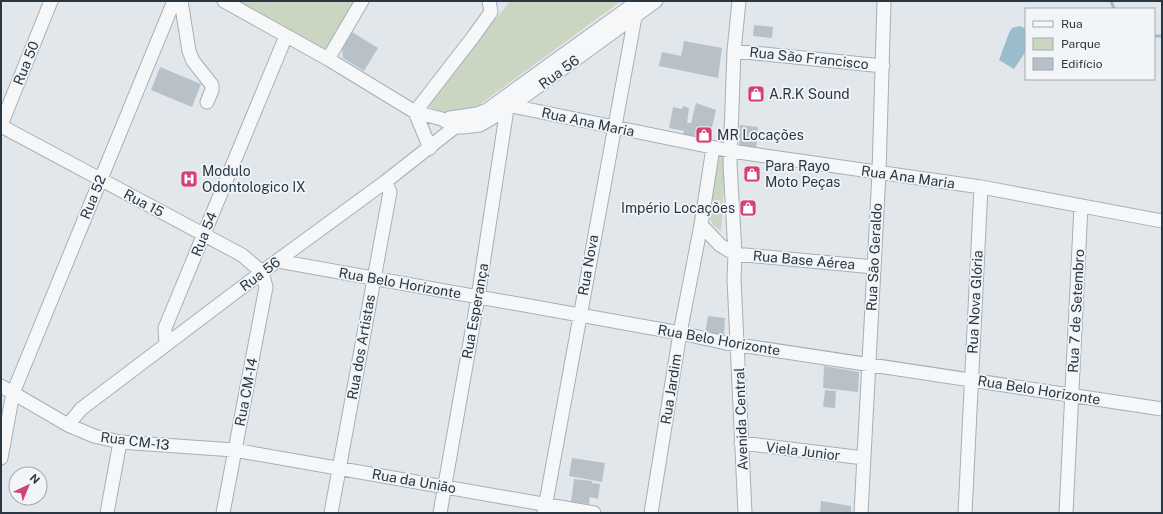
<svg xmlns="http://www.w3.org/2000/svg" width="1163" height="514" viewBox="0 0 1163 514" font-family="'Public Sans',sans-serif">
  <style>
    .green { fill: #cad5c2 }
    .water { fill: #9bbccc }
    .lines { fill: none; stroke-linecap: round; stroke-linejoin: round }
    .stream { stroke: #9bbccc; stroke-width: 3 }
    .building { fill: #b9c1c8 }
    .minor-casing { stroke: #a7afb5; stroke-width: 15 }
    .minor { stroke: #f5f7f9; stroke-width: 13 }
    .labels { text-anchor: middle; stroke-width: 3.5; stroke-linejoin: round; paint-order: stroke }
    .street-label { font-size: 14px; fill: #293743; stroke: #f1f5f8 }
    .poi-label { font-size: 14px; fill: #293743; stroke: #f1f5f8; text-anchor: start }
  </style>
  <rect width="100%" height="100%" fill="#e2e7eb"/>
  <path class="green" d="M230 1H356L325 55Z
    M510 1H621L479 105 461 111 443 112 427 106Z
    M718 156 726 158 721 231 713 225 707 211Z"/>
  <path class="water" d="M1020 26 1026 29V51L1014 69 999 60 1009 33 1012 28Z"/>
  <g class="lines">
    <path class="stream" d="M1111 1 1114 9
      M1154 36H1162"/>
  </g>
  <path class="building" d="M754 25 773 27 772 38 753 36Z
    M352 32 378 48 364 71 343 58 342 48Z
    M684 41 722 48 718 78 659 66 662 52 681 56Z
    M160 67 201 84 192 107 151 90Z
    M696 103 716 110 710 136 704 139 683 135 684 131 669 128 673 107 682 109 683 106 689 108 687 123H691Z
    M740 125 758 127 756 150 739 148Z
    M708 316 725 318 724 337 705 334Z
    M824 366 859 372 858 392 823 388Z
    M825 390 836 391 835 408 823 407Z
    M572 458 605 463 602 482 569 476Z
    M574 479 592 481V483L600 484 598 499 590 497 589 504 571 502Z
    M821 501 851 506V513H820Z"/>
  <g class="lines">
    <g class="minor-casing">
      <path id="minor" d="M181 1 189 51 193 61 212 85V90L207 102
        M224 1 328 59 415 112 442 119 455 127
        M739 1 734 51 730 163 735 254 734 279 745 513
        M734 51 883 66
        M328 59 362 1
        M512 106 731 151 981 187 1162 221
        M450 118 477 114 487 110 638 1
        M1 125 51 1
        M1 126 242 255 262 272
        M455 127H463L480 125 507 109 656 1
        M430 148 415 112 473 37 491 12 489 1
        M701 225 720 245 735 254 874 267
        M278 261 680 333 726 343 1162 409
        M166 345 165 328 286 36
        M1 386 68 425 94 436 120 442 234 450 594 513
        M68 425 81 409 262 272 385 182 455 127 458 117
        M741 443 864 458
        M1 458 13 393 174 1
        M107 513 120 442
        M223 513 266 287 262 272
        M331 513 390 192 385 182
        M440 513 478 297 507 109
        M544 513 635 17
        M651 513 680 333 701 225 713 148
        M861 513 879 173 884 1
        M965 513 981 187
        M1066 513 1081 206"/>
    </g>
    <use href="#minor" class="minor"/>
  </g>
  <defs>
    <g id="shop-square" transform="scale(0.9)"><rect x="-9" y="-9" width="18" height="18" rx="4" fill="#d44273" stroke="#f1f5f8"/><path d="M-5-2.5h2.3a2.7 3.5 0 0 1 5.4 0H5L5.5 6h-11ZM-1.5-2.5h3a1.5 2.3 0 0 0-3 0Z" fill="#fff"/></g>
    <g id="hospital-square" transform="scale(0.9)"><rect x="-9" y="-9" width="18" height="18" rx="4" fill="#d44273" stroke="#f1f5f8"/><path d="M-5-5h3v3.5h4V-5h3V5h-3V1.5h-4V5h-3Z" fill="#fff"/></g>
  </defs>
  <g fill-rule="evenodd">
    <use href="#shop-square" x="756" y="94"/>
    <use href="#shop-square" x="704" y="135"/>
    <use href="#shop-square" x="752" y="174"/>
    <use href="#hospital-square" x="189" y="179"/>
    <use href="#shop-square" x="748" y="208"/>
  </g>
  <g class="labels">
    <g class="street-label">
      <text transform="translate(809 58) rotate(6)" y="5">Rua São Francisco</text>
      <text transform="translate(26 63) rotate(-68)" y="5">Rua 50</text>
      <text transform="translate(559 72) rotate(-36)" y="5">Rua 56</text>
      <text transform="translate(588 122) rotate(12)" y="5">Rua Ana Maria</text>
      <text transform="translate(908 177) rotate(8)" y="5">Rua Ana Maria</text>
      <text transform="translate(93 197) rotate(-68)" y="5">Rua 52</text>
      <text transform="translate(144 203) rotate(28)" y="5">Rua 15</text>
      <text transform="translate(204 234) rotate(-68)" y="5">Rua 54</text>
      <text transform="translate(874 257) rotate(-87)" y="5">Rua São Geraldo</text>
      <text transform="translate(804 260) rotate(5)" y="5">Rua Base Aérea</text>
      <text transform="translate(588 265) rotate(-80)" y="5">Rua Nova</text>
      <text transform="translate(260 274) rotate(-37)" y="5">Rua 56</text>
      <text transform="translate(400 283) rotate(10)" y="5">Rua Belo Horizonte</text>
      <text transform="translate(975 302) rotate(-87)" y="5">Rua Nova Glória</text>
      <text transform="translate(475 311) rotate(-80)" y="5">Rua Esperança</text>
      <text transform="translate(1076 311) rotate(-87)" y="5">Rua 7 de Setembro</text>
      <text transform="translate(719 340) rotate(10)" y="5">Rua Belo Horizonte</text>
      <text transform="translate(361 347) rotate(-80)" y="5">Rua dos Artistas</text>
      <text transform="translate(671 389) rotate(-81)" y="5">Rua Jardim</text>
      <text transform="translate(1039 390) rotate(9)" y="5">Rua Belo Horizonte</text>
      <text transform="translate(246 392) rotate(-79)" y="5">Rua CM-14</text>
      <text transform="translate(741 419) rotate(-92)" y="5">Avenida Central</text>
      <text transform="translate(135 441) rotate(7)" y="5">Rua CM-13</text>
      <text transform="translate(803 451) rotate(7)" y="5">Viela Junior</text>
      <text transform="translate(414 481) rotate(10)" y="5">Rua da União</text>
    </g>
    <g class="poi-label">
      <text x="769" y="99">A.R.K Sound</text>
      <text x="717" y="140">MR Locações</text>
      <text x="765" y="171">Para Rayo<tspan x="765" dy="16">Moto Peças</tspan></text>
      <text x="202" y="176">Modulo<tspan x="202" dy="16">Odontologico IX</tspan></text>
      <text x="735" y="213" text-anchor="end">Império Locações</text>
    </g>
  </g>
  <rect width="1163" height="514" fill="none" stroke="#293743" stroke-width="4"/>
  <rect x="1025" y="8" width="130" height="72" fill="#f1f5f8" stroke="#a1a9b0"/>
  <rect x="1033" y="21" width="20" height="6" fill="#f5f7f9" stroke="#a1a9b0"/>
  <text x="1061" y="28" font-size="12" fill="#293743">Rua</text>
  <rect x="1033" y="38" width="20" height="12" fill="#cad5c2" stroke="#a1a9b0"/>
  <text x="1061" y="48" font-size="12" fill="#293743">Parque</text>
  <rect x="1033" y="58" width="20" height="12" fill="#b9c1c8" stroke="#a1a9b0"/>
  <text x="1061" y="68" font-size="12" fill="#293743">Edifício</text>
  <g transform="translate(28 486) rotate(44)"><circle r="19" fill="#f1f5f8" stroke="#a1a9b0"/>
  <path d="M0-3L7 15L0 10L-7 15Z" fill="#d44273"/>
  <text y="-6" font-size="11" font-weight="bold" text-anchor="middle" fill="#293743">N</text>
  </g>
</svg>
